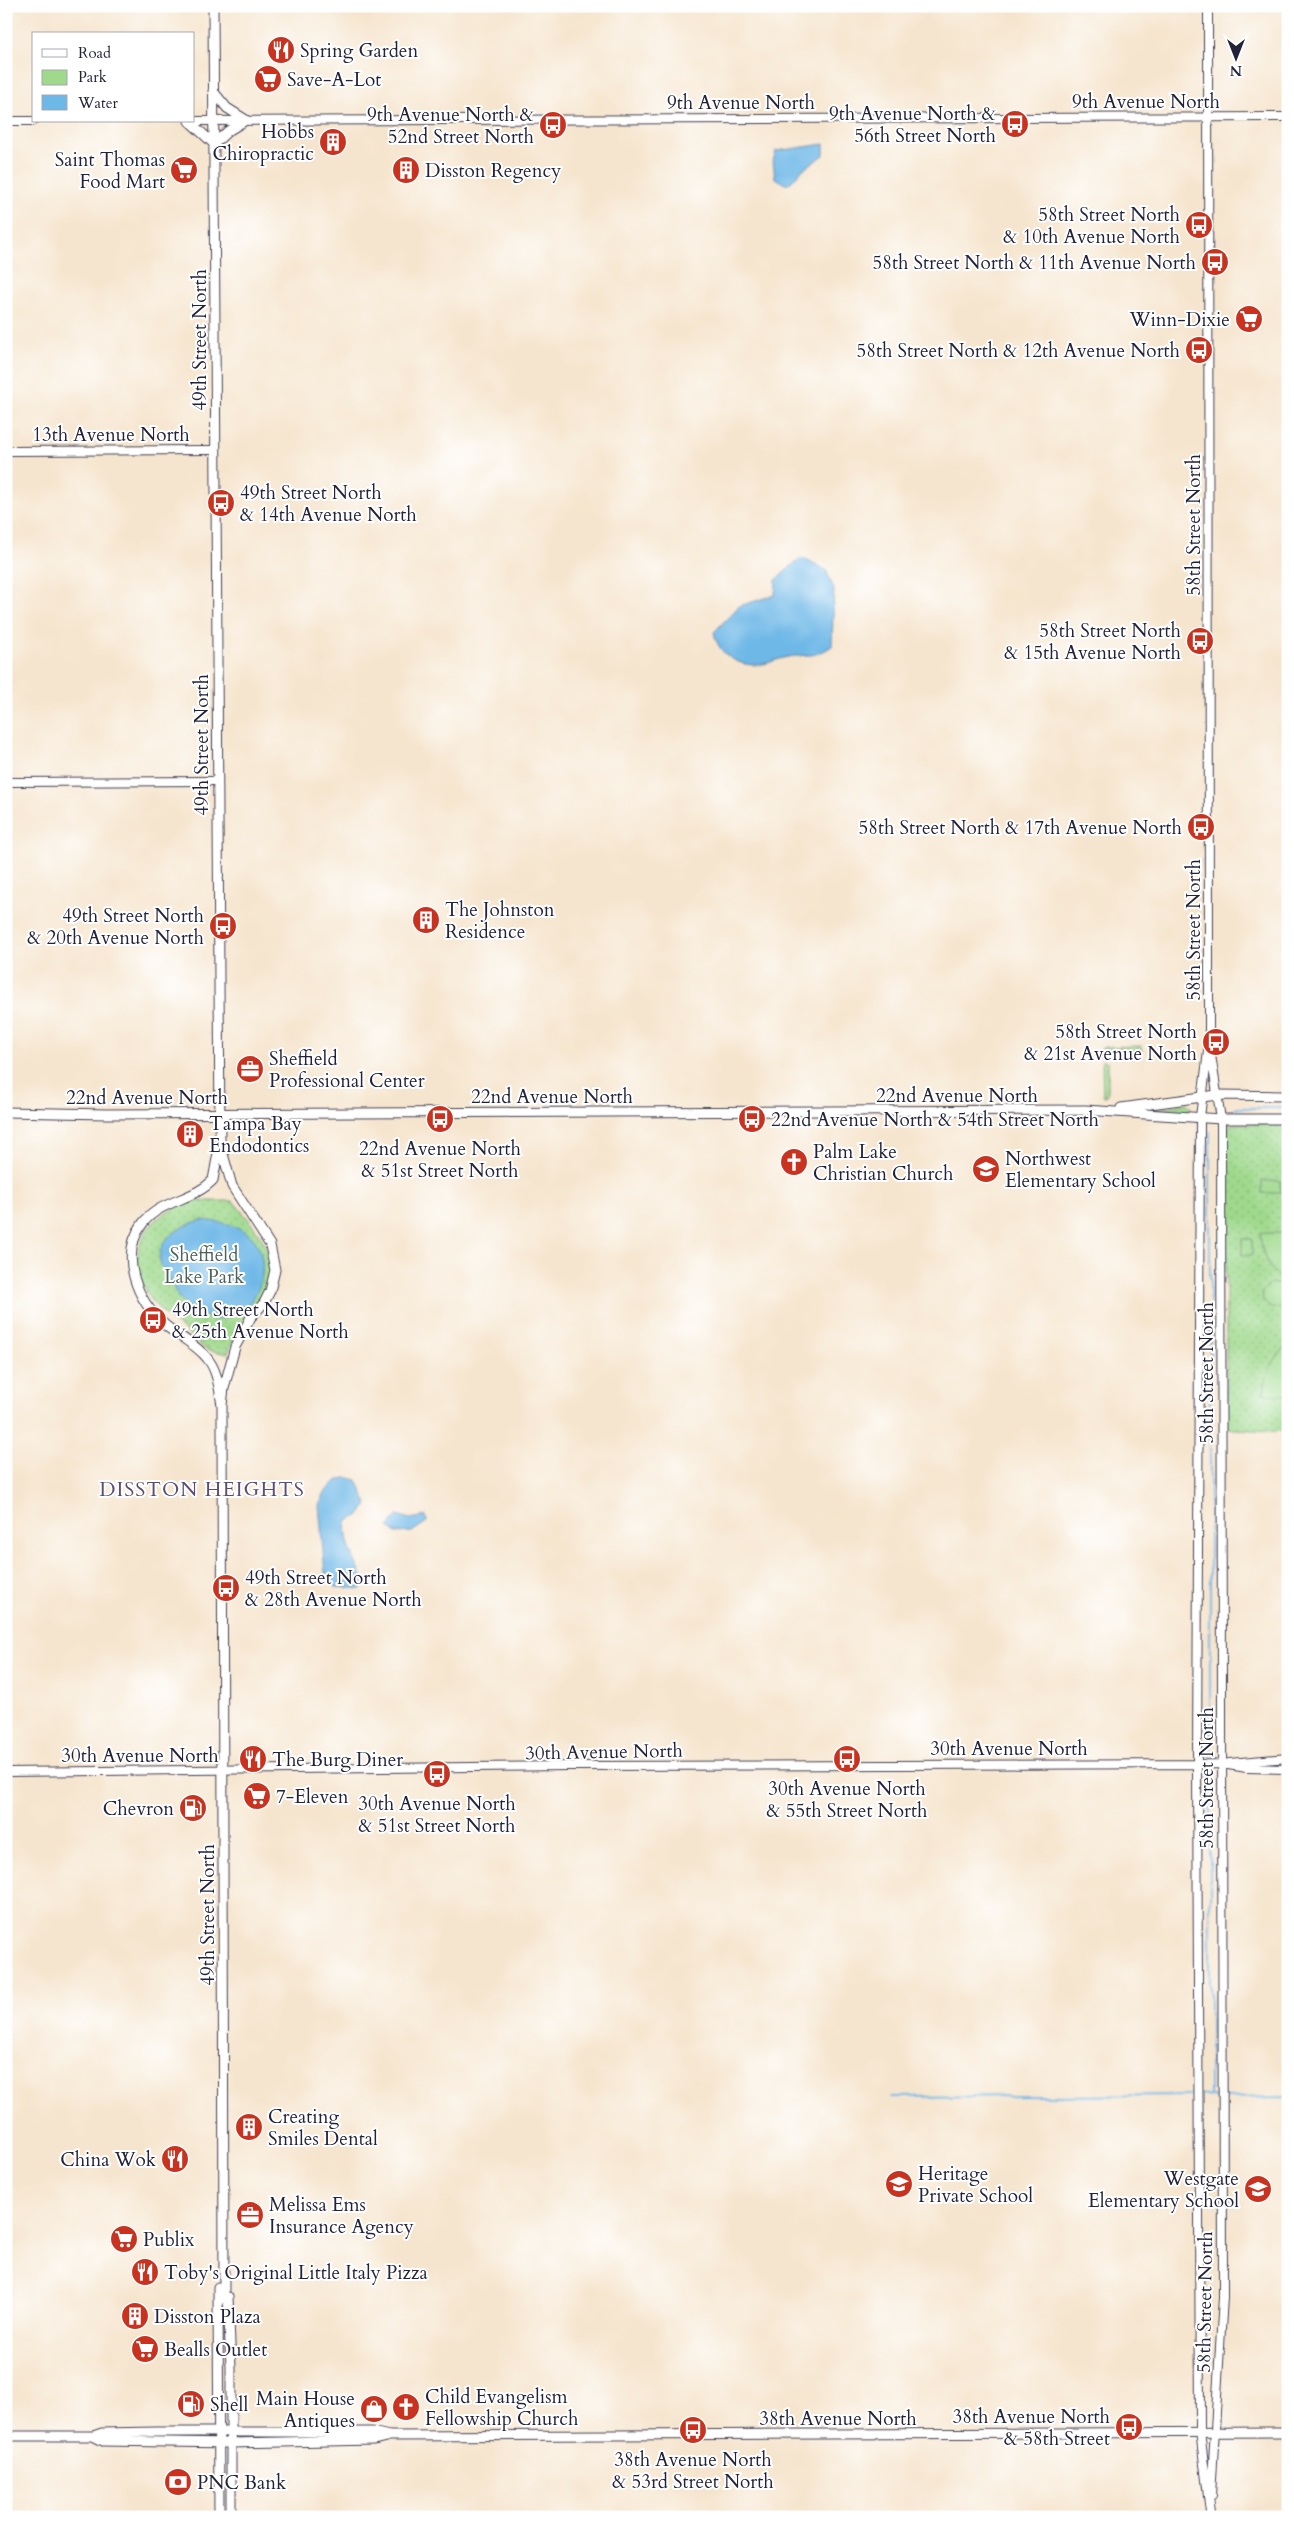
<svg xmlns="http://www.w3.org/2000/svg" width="1294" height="2523" viewBox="0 0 1294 2523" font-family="Cardo,serif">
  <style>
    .green { fill: url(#green-dots); stroke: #607e64 }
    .pitch { fill: #9fd98c; stroke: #607e64 }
    .water { fill: #6eb8e7; stroke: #486d91 }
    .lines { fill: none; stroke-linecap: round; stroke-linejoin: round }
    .stream { stroke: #6eb8e7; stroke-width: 2 }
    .tertiary-casing { stroke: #423f51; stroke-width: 10 }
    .secondary-casing { stroke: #423f51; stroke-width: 11 }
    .tertiary { stroke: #fff; stroke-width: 8 }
    .secondary { stroke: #fff; stroke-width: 9 }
    .labels { text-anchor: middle; stroke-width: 4; stroke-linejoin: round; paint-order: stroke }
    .poi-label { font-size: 19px; fill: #22223b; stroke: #fff; text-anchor: start }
    .street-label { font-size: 19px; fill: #22223b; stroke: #fff }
    .park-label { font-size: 19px; fill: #4e6257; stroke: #fff }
    .neighbourhood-label { font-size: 20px; letter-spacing: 1px; fill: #5d4e71; stroke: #fff }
  </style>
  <defs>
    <pattern id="green-dots" width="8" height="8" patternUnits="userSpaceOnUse" patternTransform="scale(1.25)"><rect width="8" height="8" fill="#9fd98c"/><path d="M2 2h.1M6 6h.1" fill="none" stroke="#89ba7a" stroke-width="1.8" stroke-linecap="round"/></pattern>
  </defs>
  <rect width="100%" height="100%" fill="#fff"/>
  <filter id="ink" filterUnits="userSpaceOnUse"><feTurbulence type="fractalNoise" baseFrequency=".02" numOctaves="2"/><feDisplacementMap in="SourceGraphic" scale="10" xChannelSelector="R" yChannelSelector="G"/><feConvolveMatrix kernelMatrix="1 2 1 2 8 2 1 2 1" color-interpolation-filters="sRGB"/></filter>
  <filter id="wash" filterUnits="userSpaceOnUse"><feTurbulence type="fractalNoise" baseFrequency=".0096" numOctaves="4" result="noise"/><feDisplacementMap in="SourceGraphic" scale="20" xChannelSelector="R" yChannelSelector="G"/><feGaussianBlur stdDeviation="1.12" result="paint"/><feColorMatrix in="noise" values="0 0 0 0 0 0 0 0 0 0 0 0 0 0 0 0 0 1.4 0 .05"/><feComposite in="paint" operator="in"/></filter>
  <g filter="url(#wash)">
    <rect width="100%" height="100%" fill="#f6e5ce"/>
    <path class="green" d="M1142 1046 1143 1051H1110L1106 1056 1101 1055V1049L1104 1047Z
      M1102 1060 1108 1062V1091L1106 1096H1103Z
      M1187 1103 1191 1107 1188 1111H1148Z
      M1236 1124H1288V1432L1234 1429 1229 1428 1226 1423V1133L1230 1125Z
      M193 1201H233C256 1228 286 1261 263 1297 258 1304 252 1308 247 1315 239 1327 233 1339 228 1353 201 1352 205 1347 185 1331 169 1318 153 1307 144 1287 125 1245 152 1211 193 1201Z"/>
    <path class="pitch" d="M1262 1181H1280V1193H1262Z
      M1260 1233H1288V1282C1268 1273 1261 1253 1260 1233Z
      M1242 1239H1252V1255H1242Z
      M1271 1283 1288 1286V1302L1283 1308H1271L1263 1301 1262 1292Z
      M1288 1345V1395L1264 1394C1265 1373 1273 1359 1288 1345Z"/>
    <path class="water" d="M824 144V155L802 170 789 184H785L775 178 773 161 776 151Z
      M799 559H806L826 570 834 589 832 646C814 658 809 654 788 657 777 659 766 665 755 665 734 665 717 652 714 632L739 606 775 595 776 580Z
      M202 1220C220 1222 239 1224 252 1237 269 1256 264 1291 246 1306 238 1312 228 1319 219 1319 211 1320 207 1316 201 1313 195 1309 187 1307 182 1301 176 1295 174 1288 171 1281 168 1275 161 1268 160 1261 156 1238 185 1224 202 1220Z
      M346 1477 357 1480 368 1505 359 1516 347 1521C344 1544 356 1561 364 1581L361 1589 335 1587 325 1574 319 1505 325 1492 335 1482Z
      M398 1515 410 1519 426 1516 427 1522 412 1532 396 1533 388 1527Z"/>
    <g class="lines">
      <path class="stream" d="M1234 1108H1288
        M1210 1132V1762
        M1201 2095 1221 2099
        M891 2097 1196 2095
        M1210 2097V1767
        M1226 2098 1288 2097"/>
    </g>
  </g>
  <g filter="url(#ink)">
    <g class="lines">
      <g class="tertiary-casing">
        <path id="tertiary" d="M1208 6 1209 977V1043L1200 1117 1197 1764 1200 2431 1210 2513
          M6 121H34
          M194 121 1288 117
          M6 451 215 450
          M6 782 217 781
          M1229 1763 1288 1758
          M6 1772 569 1766 1222 1764 1247 1768 1288 1769
          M1211 2495 1223 2297 1221 1119 1211 1055"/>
      </g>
      <g class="secondary-casing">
        <path id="secondary" d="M213 6 220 1142 213 1180C193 1201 162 1199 143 1223 118 1256 137 1301 165 1325 179 1337 196 1344 207 1358 218 1371 219 1389 222 1405
          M213 91 227 108 246 120
          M189 121 214 144
          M214 144 228 131 246 120
          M1121 1108 1217 1095 1288 1096
          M6 1112 106 1114 1085 1110 1221 1119H1288
          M221 1147 232 1186 270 1245 275 1270 270 1291 264 1303 251 1317 235 1347 224 1388 222 1405 224 2296 228 2303
          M218 2287 219 2517
          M228 2297 231 2367V2517
          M6 2436H93L102 2433 156 2432H372L389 2436 1288 2432
          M93 2436 103 2441 232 2443 374 2440 386 2437"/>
      </g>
      <use href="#tertiary" class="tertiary"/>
      <use href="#secondary" class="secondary"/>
    </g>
  </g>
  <defs>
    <g id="restaurant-disc" transform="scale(1.4375)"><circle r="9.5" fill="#c8321e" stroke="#fff"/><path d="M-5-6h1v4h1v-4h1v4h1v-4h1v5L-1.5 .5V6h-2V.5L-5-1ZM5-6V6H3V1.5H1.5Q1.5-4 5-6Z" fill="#fff"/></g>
    <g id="supermarket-disc" transform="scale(1.4375)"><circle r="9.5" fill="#c8321e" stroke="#fff"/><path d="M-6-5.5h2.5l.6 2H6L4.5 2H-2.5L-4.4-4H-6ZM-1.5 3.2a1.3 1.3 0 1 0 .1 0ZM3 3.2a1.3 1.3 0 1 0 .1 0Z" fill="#fff"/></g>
    <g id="bus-disc" transform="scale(1.4375)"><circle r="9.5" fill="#c8321e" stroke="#fff"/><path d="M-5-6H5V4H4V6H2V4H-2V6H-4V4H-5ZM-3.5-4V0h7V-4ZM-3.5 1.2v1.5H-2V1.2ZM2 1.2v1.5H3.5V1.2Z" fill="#fff"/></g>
    <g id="building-disc" transform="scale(1.4375)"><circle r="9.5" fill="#c8321e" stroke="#fff"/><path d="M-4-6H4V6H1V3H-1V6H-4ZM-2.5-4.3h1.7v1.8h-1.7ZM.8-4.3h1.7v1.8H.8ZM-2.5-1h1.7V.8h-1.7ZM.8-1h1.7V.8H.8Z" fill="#fff"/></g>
    <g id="office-disc" transform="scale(1.4375)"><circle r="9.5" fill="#c8321e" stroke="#fff"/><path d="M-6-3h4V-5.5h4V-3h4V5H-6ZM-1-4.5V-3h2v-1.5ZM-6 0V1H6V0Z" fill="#fff"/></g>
    <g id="church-disc" transform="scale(1.4375)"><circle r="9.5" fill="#c8321e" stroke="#fff"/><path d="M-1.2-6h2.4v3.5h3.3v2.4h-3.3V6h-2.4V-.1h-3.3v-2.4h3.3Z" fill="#fff"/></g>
    <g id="school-disc" transform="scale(1.4375)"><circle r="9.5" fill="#c8321e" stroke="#fff"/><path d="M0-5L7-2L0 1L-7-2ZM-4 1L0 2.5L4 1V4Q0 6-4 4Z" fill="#fff"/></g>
    <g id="fuel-disc" transform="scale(1.4375)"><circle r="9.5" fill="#c8321e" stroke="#fff"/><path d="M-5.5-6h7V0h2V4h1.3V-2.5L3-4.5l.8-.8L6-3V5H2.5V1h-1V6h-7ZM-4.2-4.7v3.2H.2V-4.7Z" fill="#fff"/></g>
    <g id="shop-disc" transform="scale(1.4375)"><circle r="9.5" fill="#c8321e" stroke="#fff"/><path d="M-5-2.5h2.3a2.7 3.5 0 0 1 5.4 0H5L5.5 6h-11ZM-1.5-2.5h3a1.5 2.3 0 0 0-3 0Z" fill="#fff"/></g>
    <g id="bank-disc" transform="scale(1.4375)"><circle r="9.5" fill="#c8321e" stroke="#fff"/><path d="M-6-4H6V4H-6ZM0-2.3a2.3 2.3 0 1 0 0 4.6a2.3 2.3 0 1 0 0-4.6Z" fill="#fff"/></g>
  </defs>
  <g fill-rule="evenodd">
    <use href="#restaurant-disc" x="281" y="50"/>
    <use href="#supermarket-disc" x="268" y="79"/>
    <use href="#bus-disc" x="1015" y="124"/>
    <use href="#bus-disc" x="553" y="125"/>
    <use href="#building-disc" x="333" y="142"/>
    <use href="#supermarket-disc" x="184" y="170"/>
    <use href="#building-disc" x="406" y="170"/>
    <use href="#bus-disc" x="1199" y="225"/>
    <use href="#bus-disc" x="1215" y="262"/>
    <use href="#supermarket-disc" x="1249" y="319"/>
    <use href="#bus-disc" x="1199" y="350"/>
    <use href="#bus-disc" x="221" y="503"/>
    <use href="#bus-disc" x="1200" y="641"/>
    <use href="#bus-disc" x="1201" y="827"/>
    <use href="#building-disc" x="426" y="920"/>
    <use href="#bus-disc" x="223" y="926"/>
    <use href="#bus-disc" x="1216" y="1042"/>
    <use href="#office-disc" x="250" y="1069"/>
    <use href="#bus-disc" x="440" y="1119"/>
    <use href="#bus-disc" x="752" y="1119"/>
    <use href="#building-disc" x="190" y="1134"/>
    <use href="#church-disc" x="794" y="1162"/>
    <use href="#school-disc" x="986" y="1169"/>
    <use href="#bus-disc" x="153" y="1320"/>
    <use href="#bus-disc" x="226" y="1588"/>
    <use href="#restaurant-disc" x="253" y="1759"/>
    <use href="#bus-disc" x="847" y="1759"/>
    <use href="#bus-disc" x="437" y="1774"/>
    <use href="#supermarket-disc" x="257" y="1796"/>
    <use href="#fuel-disc" x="193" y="1808"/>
    <use href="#building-disc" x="249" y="2127"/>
    <use href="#restaurant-disc" x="175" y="2159"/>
    <use href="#school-disc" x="899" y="2184"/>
    <use href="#school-disc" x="1258" y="2189"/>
    <use href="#office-disc" x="250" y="2215"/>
    <use href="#supermarket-disc" x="124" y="2239"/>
    <use href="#restaurant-disc" x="145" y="2272"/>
    <use href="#building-disc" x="135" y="2316"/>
    <use href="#supermarket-disc" x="145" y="2349"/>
    <use href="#fuel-disc" x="191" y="2404"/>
    <use href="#church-disc" x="406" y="2407"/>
    <use href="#shop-disc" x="374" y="2409"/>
    <use href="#bus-disc" x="1129" y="2427"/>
    <use href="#bus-disc" x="693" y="2430"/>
    <use href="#bank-disc" x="178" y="2482"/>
  </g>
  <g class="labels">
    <g class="poi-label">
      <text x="300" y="57">Spring Garden</text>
      <text x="287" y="86">Save-A-Lot</text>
      <text x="996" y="120" text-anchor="end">9th Avenue North &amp;<tspan x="996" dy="22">56th Street North</tspan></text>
      <text x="534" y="121" text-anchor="end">9th Avenue North &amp;<tspan x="534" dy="22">52nd Street North</tspan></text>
      <text x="314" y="138" text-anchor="end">Hobbs<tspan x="314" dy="22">Chiropractic</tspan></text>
      <text x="165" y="166" text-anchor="end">Saint Thomas<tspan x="165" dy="22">Food Mart</tspan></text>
      <text x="425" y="177">Disston Regency</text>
      <text x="1180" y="221" text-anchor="end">58th Street North<tspan x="1180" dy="22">&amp; 10th Avenue North</tspan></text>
      <text x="1196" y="269" text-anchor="end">58th Street North &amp; 11th Avenue North</text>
      <text x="1230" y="326" text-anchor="end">Winn-Dixie</text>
      <text x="1180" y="357" text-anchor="end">58th Street North &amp; 12th Avenue North</text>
      <text x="240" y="499">49th Street North<tspan x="240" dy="22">&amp; 14th Avenue North</tspan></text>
      <text x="1181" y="637" text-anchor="end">58th Street North<tspan x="1181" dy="22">&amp; 15th Avenue North</tspan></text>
      <text x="1182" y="834" text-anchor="end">58th Street North &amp; 17th Avenue North</text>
      <text x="445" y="916">The Johnston<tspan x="445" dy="22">Residence</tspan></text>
      <text x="204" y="922" text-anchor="end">49th Street North<tspan x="204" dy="22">&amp; 20th Avenue North</tspan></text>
      <text x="1197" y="1038" text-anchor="end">58th Street North<tspan x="1197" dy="22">&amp; 21st Avenue North</tspan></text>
      <text x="269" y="1065">Sheffield<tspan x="269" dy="22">Professional Center</tspan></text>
      <text x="771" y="1126">22nd Avenue North &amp; 54th Street North</text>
      <text x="209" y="1130">Tampa Bay<tspan x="209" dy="22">Endodontics</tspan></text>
      <text x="440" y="1155" text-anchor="middle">22nd Avenue North<tspan x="440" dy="22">&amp; 51st Street North</tspan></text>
      <text x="813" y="1158">Palm Lake<tspan x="813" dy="22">Christian Church</tspan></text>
      <text x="1005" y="1165">Northwest<tspan x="1005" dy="22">Elementary School</tspan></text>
      <text x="172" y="1316">49th Street North<tspan x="172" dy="22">&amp; 25th Avenue North</tspan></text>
      <text x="245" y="1584">49th Street North<tspan x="245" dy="22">&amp; 28th Avenue North</tspan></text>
      <text x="272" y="1766">The Burg Diner</text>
      <text x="847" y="1795" text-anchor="middle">30th Avenue North<tspan x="847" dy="22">&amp; 55th Street North</tspan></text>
      <text x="276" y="1803">7-Eleven</text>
      <text x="437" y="1810" text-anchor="middle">30th Avenue North<tspan x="437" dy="22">&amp; 51st Street North</tspan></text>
      <text x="174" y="1815" text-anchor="end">Chevron</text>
      <text x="268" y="2123">Creating<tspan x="268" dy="22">Smiles Dental</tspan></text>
      <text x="156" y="2166" text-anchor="end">China Wok</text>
      <text x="918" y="2180">Heritage<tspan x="918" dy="22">Private School</tspan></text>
      <text x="1239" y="2185" text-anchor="end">Westgate<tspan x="1239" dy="22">Elementary School</tspan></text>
      <text x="269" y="2211">Melissa Ems<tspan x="269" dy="22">Insurance Agency</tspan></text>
      <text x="143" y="2246">Publix</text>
      <text x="164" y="2279">Toby's Original Little Italy Pizza</text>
      <text x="154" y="2323">Disston Plaza</text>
      <text x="164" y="2356">Bealls Outlet</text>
      <text x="425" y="2403">Child Evangelism<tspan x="425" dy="22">Fellowship Church</tspan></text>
      <text x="355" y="2405" text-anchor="end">Main House<tspan x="355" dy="22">Antiques</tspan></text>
      <text x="210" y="2411">Shell</text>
      <text x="1110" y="2423" text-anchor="end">38th Avenue North<tspan x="1110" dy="22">&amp; 58th Street</tspan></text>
      <text x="693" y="2466" text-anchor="middle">38th Avenue North<tspan x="693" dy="22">&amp; 53rd Street North</tspan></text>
      <text x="197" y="2489">PNC Bank</text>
    </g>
    <g class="street-label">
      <text x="1146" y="108">9th Avenue North</text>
      <text x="741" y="109">9th Avenue North</text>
      <text transform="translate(199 340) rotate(-90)" y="7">49th Street North</text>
      <text x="111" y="441">13th Avenue North</text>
      <text transform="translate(1193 525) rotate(-90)" y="7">58th Street North</text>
      <text transform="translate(201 745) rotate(-90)" y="7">49th Street North</text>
      <text transform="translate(1193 930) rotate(-90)" y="7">58th Street North</text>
      <text x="957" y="1102">22nd Avenue North</text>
      <text x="552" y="1103">22nd Avenue North</text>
      <text x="147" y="1104">22nd Avenue North</text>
      <text transform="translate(1206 1373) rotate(-90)" y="7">58th Street North</text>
      <text x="1009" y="1755">30th Avenue North</text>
      <text transform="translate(604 1751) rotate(-1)" y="7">30th Avenue North</text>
      <text x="140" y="1762">30th Avenue North</text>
      <text transform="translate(1206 1778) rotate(-90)" y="7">58th Street North</text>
      <text transform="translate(207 1915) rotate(-90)" y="7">49th Street North</text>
      <text transform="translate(1204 2302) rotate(-89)" y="7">58th Street North</text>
      <text x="838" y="2425">38th Avenue North</text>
    </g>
    <g class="park-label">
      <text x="204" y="1261">Sheffield<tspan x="204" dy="22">Lake Park</tspan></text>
    </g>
    <g class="neighbourhood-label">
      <text x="202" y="1496">DISSTON HEIGHTS</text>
    </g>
  </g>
  <rect width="1294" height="2523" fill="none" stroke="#fff" stroke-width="25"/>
  <rect x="32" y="32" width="162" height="90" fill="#ffffff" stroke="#a7a7b1"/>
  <rect x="42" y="49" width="25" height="8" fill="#ffffff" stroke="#a7a7b1"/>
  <text x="78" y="58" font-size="15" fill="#22223b">Road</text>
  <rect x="42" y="70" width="25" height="15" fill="#9fd98c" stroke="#a7a7b1"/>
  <text x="78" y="82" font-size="15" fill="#22223b">Park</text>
  <rect x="42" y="95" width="25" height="15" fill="#6eb8e7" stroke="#a7a7b1"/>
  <text x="78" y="108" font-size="15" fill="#22223b">Water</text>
  <g transform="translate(1236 58) rotate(180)" stroke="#ffffff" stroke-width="4" paint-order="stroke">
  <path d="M0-4L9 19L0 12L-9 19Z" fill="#22223b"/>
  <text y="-8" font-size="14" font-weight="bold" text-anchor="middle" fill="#22223b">N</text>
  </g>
</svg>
